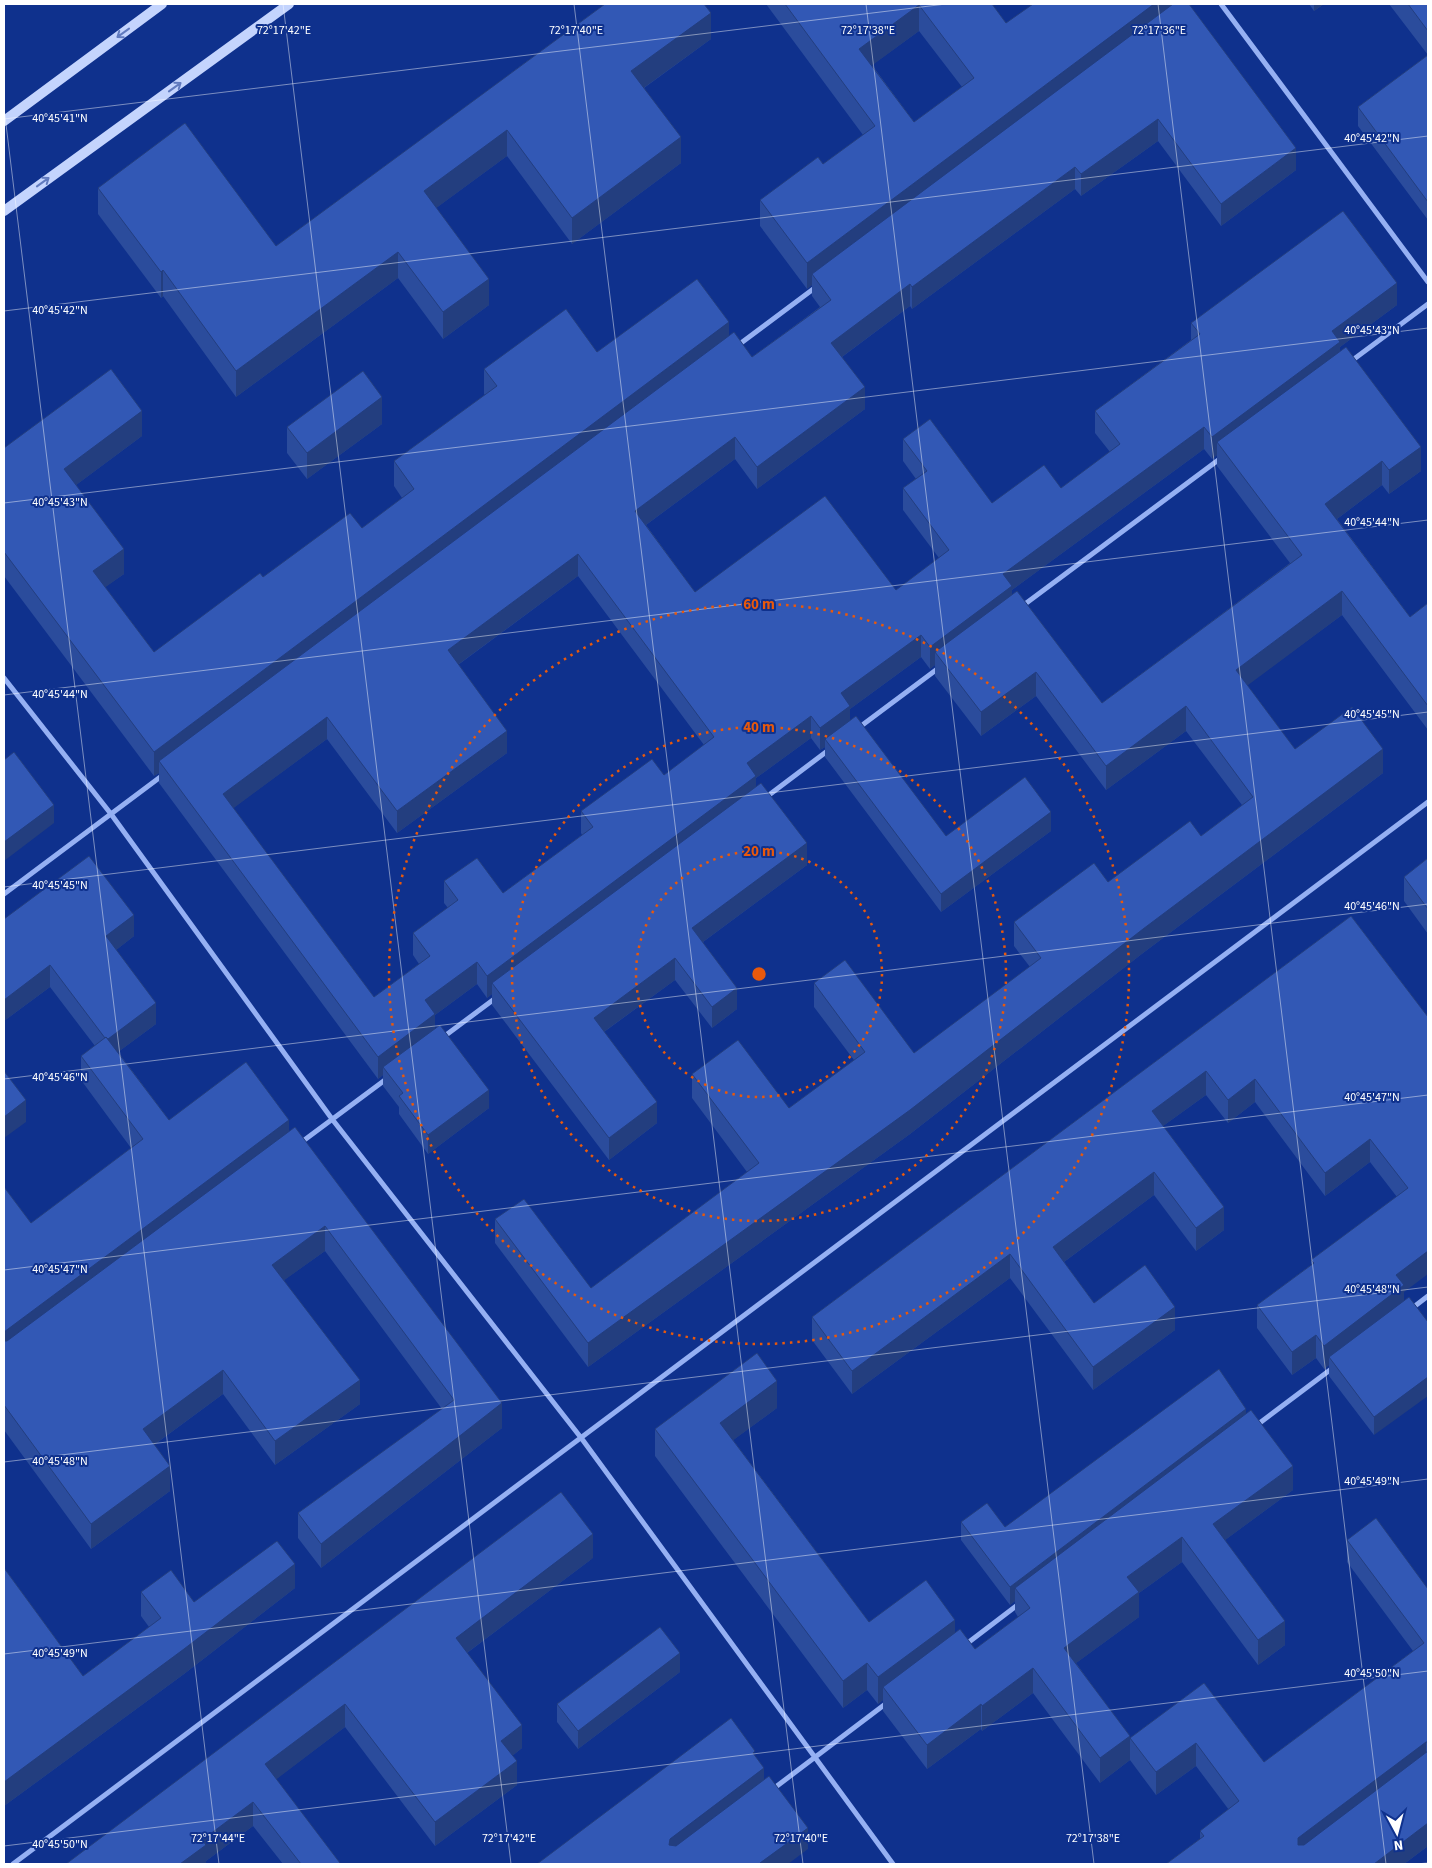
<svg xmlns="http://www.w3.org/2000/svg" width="1432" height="1868" viewBox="0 0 1432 1868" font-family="'Source Sans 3',sans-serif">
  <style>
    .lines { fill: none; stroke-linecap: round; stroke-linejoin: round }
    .minor { stroke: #95b0f3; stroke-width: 5 }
    .secondary { stroke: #c4d4fd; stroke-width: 10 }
    .wall { fill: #2b4c9c; fill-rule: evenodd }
    .shaded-wall { fill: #233e7f }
    .building { fill: #3258b5; stroke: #233e7f; fill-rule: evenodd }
    .oneway { stroke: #607abf }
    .ticks { fill: none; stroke: #fff; stroke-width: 1; stroke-opacity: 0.45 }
    .ring { fill: none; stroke: #e8590c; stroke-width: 2.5; stroke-dasharray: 2.5 5 }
    .ticks-label { font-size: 12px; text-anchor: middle; fill: #fff; stroke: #0f318d; stroke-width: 4; stroke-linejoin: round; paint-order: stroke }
    .centre { fill: #e8590c; stroke: #0f318d; stroke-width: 2.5 }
    .ring-label { font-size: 15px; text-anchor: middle; font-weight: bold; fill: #e8590c; stroke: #0f318d; stroke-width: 4; stroke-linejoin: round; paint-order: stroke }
  </style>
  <rect width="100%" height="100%" fill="#0f318d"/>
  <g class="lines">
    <path class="minor" d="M1221 4 1428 282
      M737 346 816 287
      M1350 362 1428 304
      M1021 607 1221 458
      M4 678 111 814 332 1119 582 1439 893 1864
      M857 729 940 667
      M765 798 830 749
      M4 894 163 775
      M442 1038 497 997
      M299 1144 389 1077
      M1411 1309 1428 1296
      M1257 1425 1334 1367
      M965 1645 1020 1603
      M773 1789 888 1702
      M13 1864 1428 802"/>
    <path class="secondary" d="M4 121 162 4
      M4 211 289 4"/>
  </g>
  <path class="wall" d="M605 4 711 39 644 88 681 163 572 244 507 156 436 208 489 305 443 339 398 278 236 397 163 296 161 298 98 214V188L276 246Z
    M766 4H992L1006 23 1296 170 1221 226 1158 141 1081 196 1075 189 912 309 910 306 842 357 865 409 757 489 735 459 646 525 695 592 896 590 939 558 903 510V488L916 479 903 461V439L992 503 1061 488 1110 452 1095 433V411L1191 340V323L1397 305 1340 347V351L1421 471 1389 494 1382 485 1337 519 1410 617 1428 603V730L1342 615 1247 685 1295 749 1383 773 1143 953 910 1134 588 1367 495 1243V1219L591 1288 747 1172 692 1098V1074L789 1108 854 1060 814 1007V983L914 1053 1030 967 1014 946V922L1108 882 1201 836 1242 805 1186 731 1106 790 1036 696 981 736 935 676V665L930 669 921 657 850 709V720L946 836 1051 831 941 912 825 757V747L820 750 811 738 756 778V787L807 865 703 942 737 1009 712 1028 675 980 604 1032 657 1123 609 1160 492 1005V994L487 998 477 984 435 1015V1029L489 1108 428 1154 399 1114V1107L383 1086V1075L378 1079 159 783V773L154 776 4 576V448L142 436 76 485 124 574 105 587 154 652 263 577 362 528 402 498 394 486V461L485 395 484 394V369L597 352 729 336 752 357 820 307 812 296V285L807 289 760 226V200L823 164 863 135ZM919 31 962 87 914 122 872 65ZM1204 449 1212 459 1217 455V466L1290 563 1102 703 1012 594V590ZM578 576 704 745 664 775 581 811V833L582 835 503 893 444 881V903L448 908 413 933V955L419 964 374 997 233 808 327 739 397 833 507 753 458 665Z
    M1309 4H1324L1314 11Z
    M1389 4H1428V220L1358 126V107L1428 55Z
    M382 424 307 479 287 453V427Z
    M1428 858V934L1404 901V877Z
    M1351 916 1428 1017 1404 1292 1374 1435 1329 1376V1365L1324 1369 1316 1358 1292 1375 1257 1328V1305L1311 1265V1260L1397 1197 1370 1162 1325 1196 1255 1102 1228 1123 1206 1095 1163 1126 1224 1230 1196 1251 1154 1195 1064 1262 1094 1303 1175 1330 1093 1390 1010 1278 852 1394 812 1340V1317Z
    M4 919 134 936 116 950 156 1024 118 1052 169 1120 289 1131 502 1428 321 1568 298 1538V1513L442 1409 325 1251 284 1280 360 1404 275 1465 223 1394 154 1445 170 1491 91 1549 4 1430V1187L31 1223 131 1148 81 1080V1056L95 1046 50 987 4 1021Z
    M777 1408 733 1440 869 1622 955 1633 975 1649 1018 1617 1015 1612V1601L1010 1605 961 1540V1522L1005 1527 1246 1414 1293 1490 1225 1540 1285 1645 1258 1665 1182 1562 1139 1593V1617L1076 1663 1130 1738 1204 1683 1264 1762 1413 1651 1347 1562V1540L1428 1589V1846L1404 1864H1166L1200 1839V1831L1229 1810 1196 1766 1156 1795 1130 1760 1100 1783 1033 1693 982 1731 981 1729 927 1769 883 1711V1700L878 1704 867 1690 843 1708 655 1456V1429Z
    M593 1558 467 1653 522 1748 512 1756 517 1785 435 1846 345 1727 276 1779 340 1864H283L253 1826 206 1861V1864H66Z
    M4 1568 83 1676 149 1627 141 1616V1592L194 1602 295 1588 184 1674 4 1806Z
    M680 1672 578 1749 557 1722V1704Z"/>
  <path class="shaded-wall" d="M1154 4H1178L812 274V285L807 289V263Z
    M1314 4H1324L1314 11Z
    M919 5V31L859 75V49Z
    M711 13V39L631 97V71Z
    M1158 119V141L1081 196V174Z
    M507 130V156L424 217V191Z
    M681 137V163L572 244V218Z
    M1296 148V170L1221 226V204Z
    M1075 167V189L912 309V287Z
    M398 252V278L236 397V371Z
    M163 270V296L161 298V272Z
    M489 279V305L443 339V312Z
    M1397 283V305L1340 347V364L1217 442V455L1212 459V437L1332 331Z
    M910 284V306L831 365V343Z
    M729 322V347L159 761V773L154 776V752Z
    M865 387V409L757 489V467Z
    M382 397V424L307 479V453Z
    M142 411V436L64 494V469Z
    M1204 427V449L1012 590V608L935 652V665L930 669V647L1003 574Z
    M735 437V459L635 533V511Z
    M1421 447V471L1389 494V470Z
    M1382 461V485L1325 528V504Z
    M124 549V574L93 596V571Z
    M578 554V576L448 672V650Z
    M1342 591V615L1236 694V670Z
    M921 635V657L850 709V728L825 739V747L820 750V728L841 693Z
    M1036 672V696L981 736V712Z
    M1186 706V731L1106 790V766Z
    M811 716V738L756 778V798L492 983V994L487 998V976L747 763Z
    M327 717V739L223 816V794Z
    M507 731V753L397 833V811Z
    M1383 749V773L1143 953 910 1134 588 1367V1343L1143 929Z
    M54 805V823L4 861V842Z
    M1051 812V831L941 912V894Z
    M807 843V865L692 950V928Z
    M134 915V936L106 958V936Z
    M675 958V980L594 1039V1018Z
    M477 962V984L435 1015V1036L383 1067V1075L378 1079V1057L425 1000Z
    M50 965V987L4 1021V1000Z
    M737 988V1009L712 1028V1007Z
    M156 1003V1024L106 1061V1040Z
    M1206 1071V1095L1152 1134V1111Z
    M1255 1079V1102L1228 1123V1100Z
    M489 1090V1108L428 1154V1135Z
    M26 1100V1122L4 1138V1117Z
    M657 1102V1123L609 1160V1138Z
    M289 1120V1144L4 1357V1332Z
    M1370 1139V1162L1325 1196V1173Z
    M1154 1172V1195L1053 1270V1247Z
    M1224 1207V1230L1196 1251V1228Z
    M325 1226V1251L272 1289V1265Z
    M1428 1251V1274L1404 1292V1309L1329 1357V1365L1324 1369V1346L1396 1275Z
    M1010 1254V1278L852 1394V1371Z
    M1175 1307V1330L1093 1390V1367Z
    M1316 1335V1358L1292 1375V1352Z
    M223 1370V1394L143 1453V1429Z
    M1428 1377V1396L1374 1435V1417Z
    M360 1380V1404L275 1465V1441Z
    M777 1381V1408L720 1450V1423Z
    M502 1403V1428L321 1568V1544Z
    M1246 1409V1427L1015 1588V1601L1010 1605V1587Z
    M170 1466V1491L91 1549V1524Z
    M1293 1466V1490L1213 1549V1524Z
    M593 1534V1558L456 1661V1638Z
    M1182 1537V1562L1139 1593V1617L1064 1672V1648L1127 1577Z
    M295 1564V1588L184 1674 4 1806V1782Z
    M955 1620V1646L883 1687V1700L878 1704V1677Z
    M1285 1621V1645L1258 1665V1640Z
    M680 1653V1672L578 1749V1731Z
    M867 1663V1690L843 1708V1681Z
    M1033 1668V1693L982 1731V1706Z
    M345 1704V1727L265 1788V1764Z
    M981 1704V1729L927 1769V1745Z
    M522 1725V1748L501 1765V1741Z
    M1130 1736V1760L1100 1783V1758Z
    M1426 1742V1764L1298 1864V1838Z
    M1196 1743V1766L1156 1795V1772Z
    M517 1761V1785L435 1846V1822Z
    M764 1768V1790L670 1860 669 1845 670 1839Z
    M253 1802V1826L206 1861V1864H180L202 1840Z
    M1428 1823V1846L1404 1864H1374Z
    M808 1828V1849L788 1864H760V1863Z"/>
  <path class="building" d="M605 4H704L711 13 631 71 681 137 572 218 507 130 424 191 489 279 443 312 398 252 236 371 163 270 161 272 98 188 185 123 276 246Z
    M785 4H992L1006 23 1033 4H1154L807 263 760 200 818 157 823 164 875 126ZM919 5 974 78 914 122 859 49Z
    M1173 4H1189L1296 148 1221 204 1158 119 1081 174 1075 167 912 287 910 284 831 343 865 387 757 467 735 437 635 511 695 592 825 496 896 590 949 550 903 488 927 471 903 439 930 419 992 503 1044 465 1061 488 1120 444 1095 411 1200 334 1191 323 1343 211 1397 283 1332 331 1340 342 1212 437 1204 427 1003 574 1012 586 930 647 921 635 841 693 850 706 820 728 811 716 747 763 756 776 487 976 477 962 425 1000 435 1014 378 1057 159 761 734 332 752 357 831 300 812 274ZM578 554 714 737 664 775 652 759 581 811 593 827 503 893 477 858 444 881 458 900 413 933 430 956 374 997 223 794 327 717 397 811 507 731 448 650Z
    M1408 4H1428V31Z
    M1428 55V202L1358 107Z
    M697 279 729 322 154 752 4 552V448L111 369 142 411 64 469 124 549 93 571 154 652 260 573 263 577 350 513 362 528 414 489 394 461 497 386 484 369 566 309 597 352Z
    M1346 347 1421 447 1389 470 1382 461 1325 504 1410 617 1428 603V706L1342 591 1236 670 1295 749 1352 707 1383 749 1143 929 910 1110 588 1343 495 1219 524 1199 591 1288 759 1163 692 1074 738 1040 789 1108 865 1052 814 983 845 960 914 1053 1041 958 1014 922 1094 863 1108 882 1190 821 1201 836 1253 797 1186 706 1106 766 1036 672 981 712 935 652 1017 591 1102 703 1302 555 1217 442Z
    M363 371 382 397 307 453 287 427Z
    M856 716 946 836 1025 777 1051 812 941 894 825 739Z
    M14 752 54 805 4 842V760Z
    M761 783 807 843 692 928 737 988 712 1007 675 958 594 1018 657 1102 609 1138 492 983Z
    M89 856 134 915 106 936 156 1003 108 1039 106 1037 105 1038 50 965 4 1000V919Z
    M1428 858V909L1404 877Z
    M1351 916 1428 1017V1251L1396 1275 1404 1285 1324 1346 1316 1335 1292 1352 1257 1305 1314 1263 1311 1260 1408 1188 1370 1139 1325 1173 1255 1079 1228 1100 1206 1071 1152 1111 1224 1207 1196 1228 1154 1172 1053 1247 1094 1303 1145 1265 1175 1307 1093 1367 1010 1254 852 1371 812 1317Z
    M440 1025 489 1090 428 1135 399 1096 403 1093 383 1067Z
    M106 1037 169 1120 246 1062 289 1120 4 1332V1187L31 1223 143 1139 81 1056Z
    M4 1071 26 1100 4 1117Z
    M295 1127 502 1403 321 1544 298 1513 454 1400 325 1226 272 1265 360 1380 275 1441 223 1370 143 1429 170 1466 91 1524 4 1405V1341H7Z
    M1409 1297 1428 1322V1377L1374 1417 1329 1357Z
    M757 1353 777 1381 720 1423 869 1622 926 1580 955 1620 878 1677 867 1663 843 1681 655 1429Z
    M1219 1369 1246 1409 1010 1587 961 1522 987 1503 1005 1527Z
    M1251 1410 1293 1466 1213 1524 1285 1621 1258 1640 1182 1537 1127 1577 1139 1592 1064 1648 1130 1736 1100 1758 1033 1668 982 1706 981 1704 927 1745 883 1687 960 1629 975 1649 1030 1608 1015 1588Z
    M561 1492 593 1534 456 1638 522 1725 501 1741 517 1761 435 1822 345 1704 265 1764 340 1863 337 1864H301L253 1802 202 1840 206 1845 180 1864H66Z
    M1376 1518 1428 1589V1742H1426L1298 1838V1845H1304L1428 1751V1823L1374 1864H1166L1204 1836 1200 1831 1239 1801 1196 1743 1156 1772 1130 1738 1204 1683 1264 1762 1424 1643 1347 1540Z
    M277 1541 295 1564 184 1649 4 1782V1568L83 1676 161 1618 141 1592 171 1570 194 1602Z
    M660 1627 680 1653 578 1731 557 1704Z
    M731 1718 755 1751 753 1753 764 1768 670 1839 669 1845 676 1846 769 1776 808 1828 760 1863 761 1864H537Z"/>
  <defs><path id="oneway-shaft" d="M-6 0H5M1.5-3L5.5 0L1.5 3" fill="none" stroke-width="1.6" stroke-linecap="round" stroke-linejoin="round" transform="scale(1.25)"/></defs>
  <g class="oneway">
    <use href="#oneway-shaft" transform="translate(123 33) rotate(144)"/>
    <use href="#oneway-shaft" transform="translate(175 87) rotate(-36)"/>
    <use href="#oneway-shaft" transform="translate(43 182) rotate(-36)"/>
  </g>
  <path class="ticks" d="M283 4 511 1864M574 4 803 1864M866 4 1094 1864M1158 4 1386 1864M4 108 219 1864M4 119 946 4M4 311 1428 136M4 503 1428 328M4 695 1428 520M4 887 1428 712M4 1079 1428 904M4 1270 1428 1095M4 1462 1428 1287M4 1654 1428 1479M4 1846 1428 1671M1415 1864 1428 1863"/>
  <g class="ring">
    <circle cx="759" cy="974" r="123"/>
    <circle cx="759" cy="974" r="247"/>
    <circle cx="759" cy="974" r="370"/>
  </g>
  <g class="ticks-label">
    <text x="284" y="34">72°17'42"E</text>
    <text x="576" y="34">72°17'40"E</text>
    <text x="868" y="34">72°17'38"E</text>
    <text x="1159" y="34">72°17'36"E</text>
    <text x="60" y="122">40°45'41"N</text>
    <text x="1372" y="142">40°45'42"N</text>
    <text x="60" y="314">40°45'42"N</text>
    <text x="1372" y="334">40°45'43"N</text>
    <text x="60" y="506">40°45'43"N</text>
    <text x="1372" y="526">40°45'44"N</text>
    <text x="60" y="698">40°45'44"N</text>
    <text x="1372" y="718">40°45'45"N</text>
    <text x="60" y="889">40°45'45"N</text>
    <text x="1372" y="910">40°45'46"N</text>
    <text x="60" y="1081">40°45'46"N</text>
    <text x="1372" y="1101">40°45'47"N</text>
    <text x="60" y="1273">40°45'47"N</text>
    <text x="1372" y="1293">40°45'48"N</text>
    <text x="60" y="1465">40°45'48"N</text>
    <text x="1372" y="1485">40°45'49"N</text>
    <text x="60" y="1657">40°45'49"N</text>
    <text x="1372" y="1677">40°45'50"N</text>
    <text x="218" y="1842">72°17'44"E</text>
    <text x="509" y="1842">72°17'42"E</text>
    <text x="801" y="1842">72°17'40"E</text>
    <text x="1093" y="1842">72°17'38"E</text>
    <text x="60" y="1848">40°45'50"N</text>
  </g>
  <circle cx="759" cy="974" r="8" class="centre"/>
  <g class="ring-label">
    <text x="759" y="609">60 m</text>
    <text x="759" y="732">40 m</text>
    <text x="759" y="856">20 m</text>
  </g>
  <rect width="1432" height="1868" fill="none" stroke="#ffffff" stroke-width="10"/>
  <g transform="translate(1397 1833) rotate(173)" stroke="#0f318d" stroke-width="4" paint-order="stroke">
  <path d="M0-4L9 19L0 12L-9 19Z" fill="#ffffff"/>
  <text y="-8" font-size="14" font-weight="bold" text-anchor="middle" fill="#ffffff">N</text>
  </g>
</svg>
